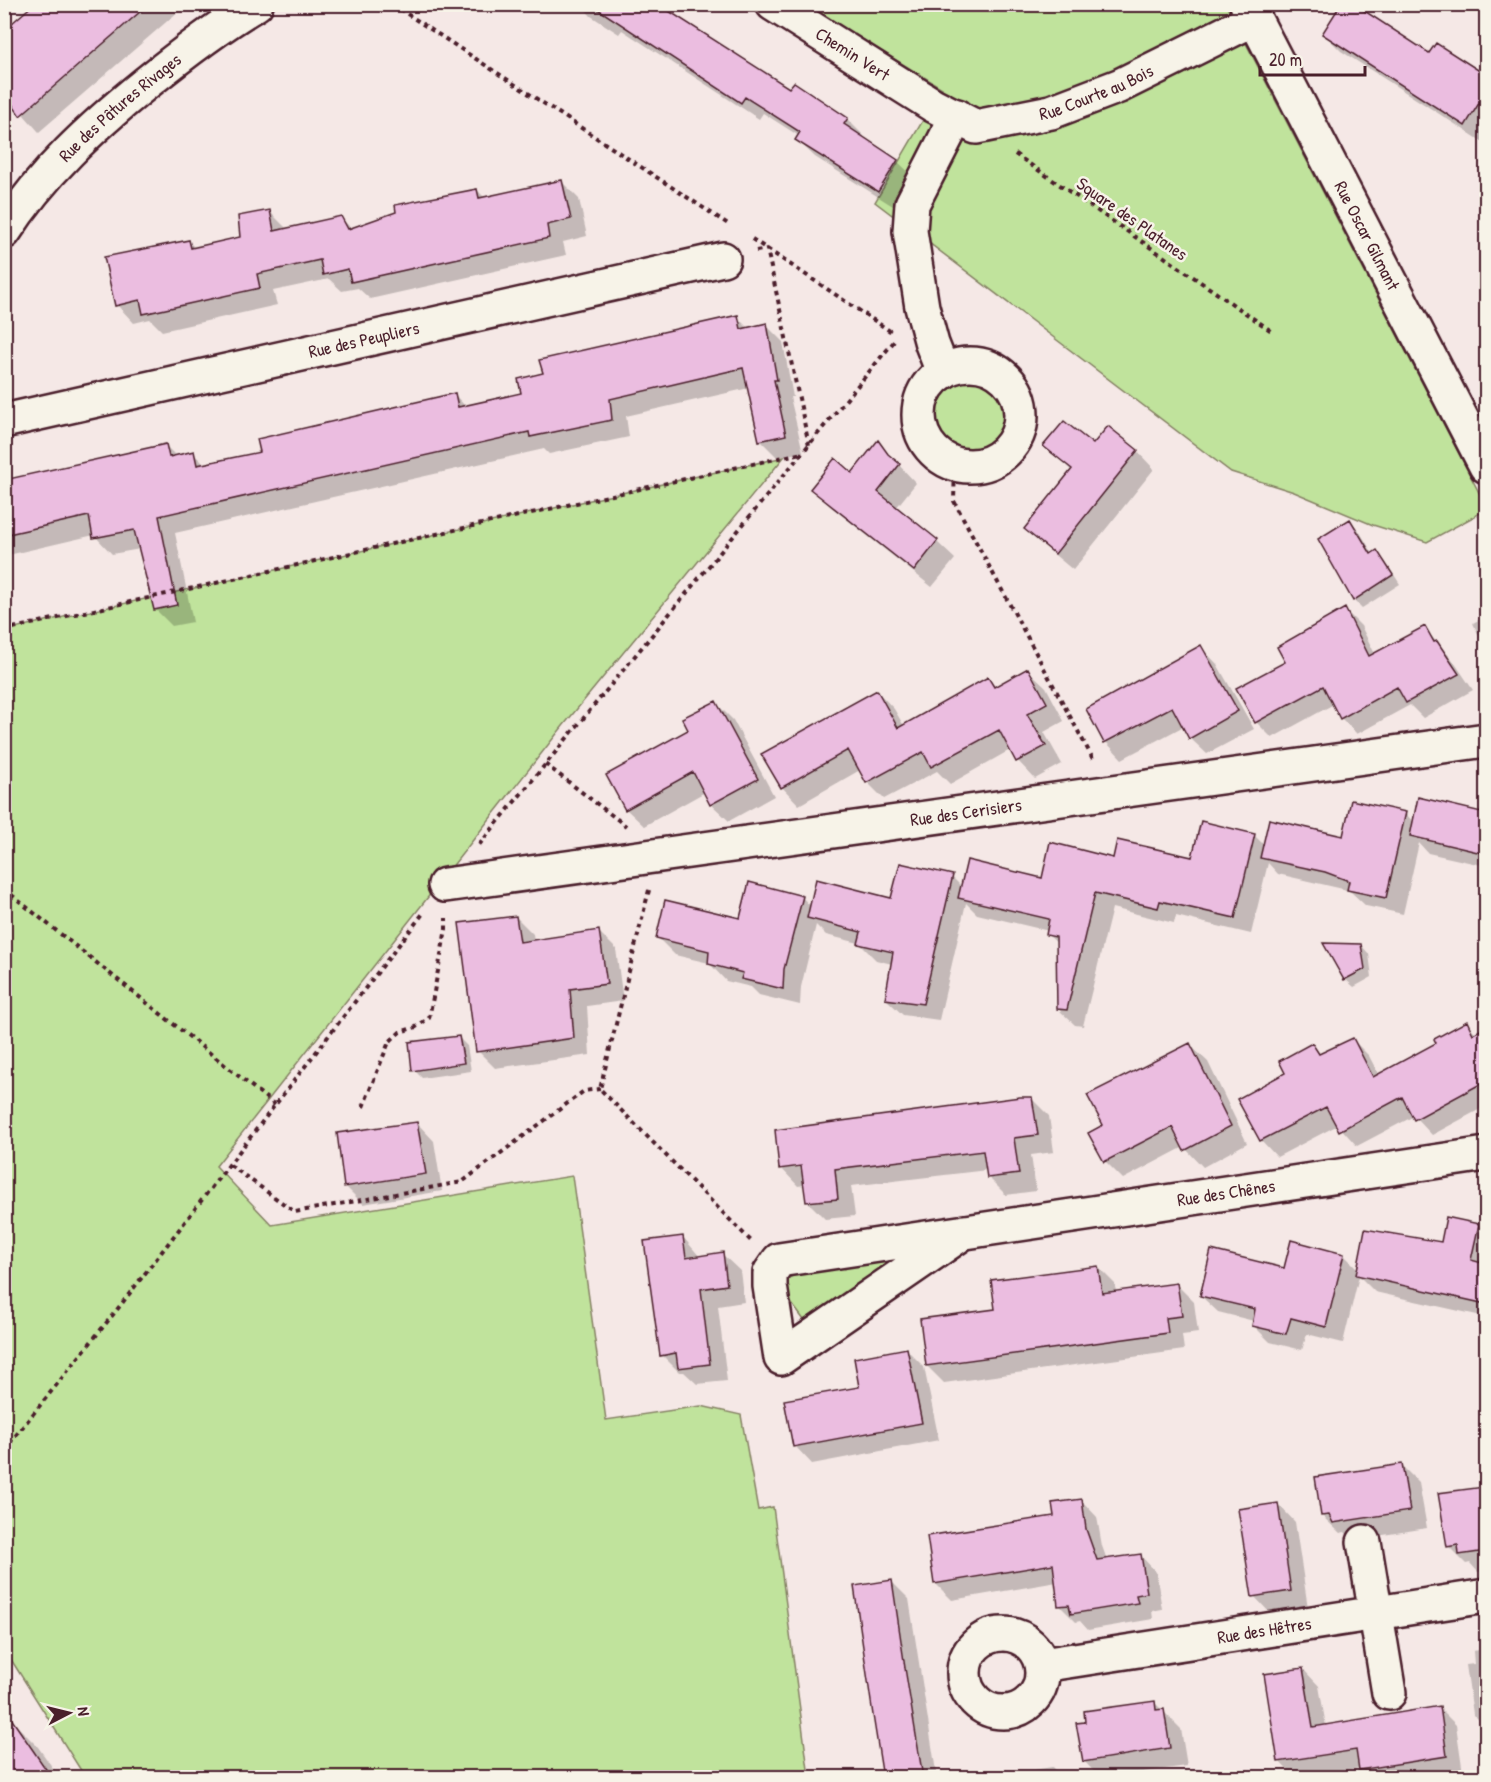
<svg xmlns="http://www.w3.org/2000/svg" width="1491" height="1782" viewBox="0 0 1491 1782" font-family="'Patrick Hand',sans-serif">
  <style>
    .green { fill: #c0e39c; stroke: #858164; stroke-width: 1.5 }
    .shadow { fill: #0003 }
    .building { fill: #ebbde0; stroke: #4a1f2b; stroke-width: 1.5 }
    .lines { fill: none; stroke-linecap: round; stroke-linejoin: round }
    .minor-casing { stroke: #4a1f2b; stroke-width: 38 }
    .path { stroke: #4a1f2b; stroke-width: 4; stroke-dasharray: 4.5 4.5; stroke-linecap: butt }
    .minor { stroke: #f7f3e8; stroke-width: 33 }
    .labels { text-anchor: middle; stroke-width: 5; stroke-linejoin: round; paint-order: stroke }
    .street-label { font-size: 18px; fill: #4a1f2b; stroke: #f7f3e8 }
  </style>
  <rect width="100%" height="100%" fill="#f5e8e6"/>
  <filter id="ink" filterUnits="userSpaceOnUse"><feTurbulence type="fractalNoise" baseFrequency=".0167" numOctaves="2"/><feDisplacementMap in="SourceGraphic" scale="12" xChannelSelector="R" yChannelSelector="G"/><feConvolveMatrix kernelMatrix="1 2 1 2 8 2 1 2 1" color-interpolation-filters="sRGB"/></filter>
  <g filter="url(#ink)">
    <path class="green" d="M806 5H1226L1486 506V510L1427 542 1373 525 1294 492 1231 472 875 202 942 88Z
      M930 418a41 41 0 1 1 82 0a41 41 0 1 1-82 0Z
      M784 457 563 726 216 1166 272 1225 572 1176 606 1420 701 1406 741 1415 758 1510 773 1507 809 1777H79L82 1772 5 1650V630Z
      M899 1257 822 1314 804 1320 786 1296 788 1279 800 1271Z"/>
    <path class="shadow" d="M36 4H187L39 132 16 106 4 116V32Z
      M580 4H655L790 90 847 119 864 136 863 138 897 161 915 178 896 208 815 157 797 140 799 136 763 113 759 119 622 30 619 34 591 16Z
      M1324 34 1429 55 1437 45 1486 77V137L1483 142 1341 51Z
      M562 182 579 199 587 236 563 242 566 255 370 299 358 288 342 291 329 279 273 291 277 305 162 331 150 319 134 323 117 305 189 242 196 249 241 238 269 211 287 229 341 218 352 229 477 190 485 198Z
      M1486 216V231L1480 219Z
      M737 317 749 329 766 325 783 342 793 397H790L803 452 777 457 760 440 749 388 626 416 629 437 549 454 544 449 175 533 193 622 172 626 155 609 140 549 112 554 94 535 4 556V482L166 446 177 457 193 453 205 465 262 453 455 395 466 407 523 394Z
      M878 443 916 483 896 508 937 542 955 559 932 587 830 506 812 489 853 475Z
      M1045 446H1093L1137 451 1154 469 1073 570 1044 546 1026 529 1072 471Z
      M1350 521 1358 529 1373 554 1376 552 1385 561 1400 584 1362 608 1354 600Z
      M1345 610 1361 626 1375 654 1424 628 1452 659 1473 690 1423 718 1410 705 1357 734 1341 718 1334 704 1272 738 1256 722 1287 662Z
      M1486 616V651L1473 623Z
      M1201 647 1217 664 1254 729 1207 754 1190 738 1184 726 1122 759 1106 742 1088 710Z
      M1028 670 1046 687 1064 721 1044 732 1062 764 1035 779 1018 761 1010 750 950 784 937 771 884 799 867 782 860 770 799 805 782 787 877 691 894 709 904 726 987 679 997 688Z
      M715 702 733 720 774 796 729 821 711 804 705 792 644 826 626 809Z
      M1419 799 1486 815V866L1428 853 1419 843 1403 914 1366 906 1351 892 1343 889 1278 874 1268 863 1251 934 1176 916 1174 923 1112 908 1083 1026 1075 1025 1058 1009V944L1048 935 1049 931 977 914 966 903 939 1020 903 1015 886 999 892 964 876 960 859 943 826 935 816 925 801 987 800 1005 759 995 751 987 726 981 709 963 675 955 658 938 741 920 802 897 811 907 892 900 952 877 962 887 1043 879 1114 860 1193 859 1254 835 1264 845 1344 838 1405 813 1414 823Z
      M516 917 533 934 534 941 599 932 616 949 623 1001 587 1006 590 1055 495 1068 478 1051Z
      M1361 945 1369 954 1372 977 1354 987 1345 979Z
      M1466 1023 1477 1034 1486 1029V1106L1432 1135 1414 1116 1357 1146 1338 1125 1277 1157 1261 1140 1287 1074 1312 1045 1321 1055 1352 1039 1369 1056 1379 1075 1438 1043Z
      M459 1038 467 1046 471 1071 422 1078 414 1070Z
      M1190 1045 1208 1062 1247 1143 1203 1167 1184 1147 1123 1179 1105 1161V1126Z
      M1032 1099 1049 1116 1054 1152 1031 1155 1036 1191 1006 1195 989 1178 987 1170 851 1186 855 1216 825 1219 808 1202 805 1185 798 1186 781 1168Z
      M417 1123 434 1141 442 1191 363 1204 345 1186Z
      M1478 1225 1486 1234V1317L1375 1292 1359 1276 1343 1343 1307 1334 1302 1350 1270 1342 1253 1325 1254 1321 1218 1312 1201 1296 1344 1255 1359 1270 1442 1243Z
      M683 1237 700 1257 722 1254 740 1271 744 1302 718 1306 727 1381 697 1384 684 1372H679L662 1355Z
      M1098 1267 1115 1284 1116 1293 1177 1285 1194 1302 1198 1333 1182 1335 1184 1350 944 1383 927 1366 997 1310Z
      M907 1350 924 1367 939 1440 812 1464 795 1446Z
      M1402 1466 1419 1483 1427 1528 1352 1540 1345 1532 1340 1533 1322 1516Z
      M1484 1489 1486 1491V1571L1478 1572 1470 1563 1466 1564 1448 1546Z
      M1081 1500 1097 1517 1102 1546 1107 1560 1140 1555 1156 1572 1162 1609 1152 1611 1153 1619 1088 1630 1080 1621 1076 1622 1060 1606 1057 1582 952 1600 935 1583 1056 1518Z
      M1278 1504 1295 1522 1308 1608 1271 1614 1254 1596Z
      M892 1582 909 1599 937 1778H884Z
      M1486 1649V1727L1473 1714 1466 1665 1474 1664 1473 1651Z
      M1303 1669 1319 1686 1326 1726 1439 1708 1456 1725 1463 1773 1431 1778H1369L1360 1768 1295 1778 1279 1761Z
      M1154 1702 1181 1729 1187 1766 1100 1778 1084 1761Z
      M13 1722 38 1747 60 1778H4Z
      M1052 1767 1062 1778H985Z"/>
    <path class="building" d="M34 4H149L20 116 4 92V30Z
      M590 4H658L789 88 794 82 848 118 844 124 898 160 878 192 795 140 800 132 745 97 741 103Z
      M1341 4H1354L1429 53 1436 43 1486 75V92L1465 126 1322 34Z
      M562 180 571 219 547 225 549 238 351 282 348 269 323 275 320 260 257 274 260 288 143 314 140 300 115 306 104 257 189 240 191 248 240 237 238 216 270 210 274 231 341 216 348 229 396 212 395 205 477 189 479 198Z
      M738 315 741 329 767 323 777 380H774L786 435 759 441 743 368 610 399 612 420 530 437 529 432 159 516 177 605 154 610 134 530 93 538 89 516 4 535V480L166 444 169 457 194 451 197 465 260 452 257 439 455 393 458 407 521 393 518 379 543 373 539 360Z
      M1064 421 1093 444 1108 426 1138 450 1055 554 1024 529 1072 469 1043 446Z
      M878 440 888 454 900 464 878 492 938 540 914 571 810 489 835 458 852 473Z
      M1350 519 1371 554 1377 550 1393 575 1353 601 1318 539Z
      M1345 608 1369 656 1425 626 1434 642 1437 641 1459 674 1406 703 1397 687 1340 719 1323 686 1255 723 1236 688 1285 662 1277 647Z
      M1201 645 1238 711 1189 739 1172 707 1104 743 1086 709Z
      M1028 668 1047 703 1027 714 1046 746 1016 762 999 730 931 767 923 752 866 783 848 750 781 788 761 754 877 690 898 728 988 677 994 687Z
      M716 701 758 779 710 805 693 772 625 810 606 775 688 730 682 718Z
      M1418 797 1486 813V854L1410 836Z
      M1351 800 1406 812 1386 898 1347 890 1349 881 1325 872 1260 858 1269 819 1343 836Z
      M1201 821 1255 834 1235 918 1160 901 1158 908 1095 893 1067 1010 1057 1009 1056 937 1046 935 1049 919 958 898 967 860 1042 878 1050 842 1113 858 1117 840 1192 857Z
      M900 863 953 875 923 1004 885 999 893 952 858 944 861 932 807 918 816 879 891 898Z
      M749 882 803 896 784 969 783 989 741 979 743 973 708 964 709 951 656 938 665 900 740 918Z
      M516 916 520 942 599 930 607 984 570 989 574 1038 476 1052 459 923Z
      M1323 943 1361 944 1365 969 1344 980Z
      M1467 1021 1473 1034 1486 1027V1081L1414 1120 1402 1097 1339 1131 1326 1107 1260 1141 1237 1099 1285 1073 1279 1061 1312 1043 1319 1054 1353 1038 1373 1077 1436 1043 1434 1039Z
      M459 1036 464 1063 412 1071 409 1042Z
      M1190 1043 1231 1126 1184 1151 1172 1127 1104 1162 1088 1133 1103 1125 1087 1095Z
      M1020 1097H1032L1038 1135 1014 1138 1019 1174 987 1178 983 1151 835 1169 838 1199 806 1202 801 1166 779 1169 775 1130Z
      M417 1122 426 1174 344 1187 337 1133Z
      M1446 1217 1479 1224 1471 1260 1486 1264V1304L1356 1275 1365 1229 1441 1242Z
      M683 1236 686 1258 723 1252 727 1285 701 1289 710 1364 678 1368 676 1353 660 1356 644 1241Z
      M1291 1240 1344 1254 1326 1327 1291 1318 1286 1334 1252 1326 1255 1309 1200 1296 1211 1250 1284 1268Z
      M1098 1266 1102 1293 1177 1283 1182 1316 1166 1318 1168 1333 926 1366 920 1319 995 1309 991 1280Z
      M907 1348 922 1423 793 1447 784 1400 859 1387 854 1358Z
      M1402 1464 1410 1511 1333 1523 1329 1515 1321 1516 1315 1477Z
      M1484 1487V1501H1486V1551L1459 1555 1458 1545 1447 1547 1438 1493Z
      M1082 1499 1086 1529 1097 1560 1141 1554 1147 1593 1136 1595 1138 1603 1071 1614 1069 1605 1058 1606 1053 1564 934 1584 927 1536 1054 1516 1052 1503Z
      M1278 1503 1291 1591 1252 1597 1238 1509Z
      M892 1580 905 1668 923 1778H883L873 1715 854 1586Z
      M1303 1668 1313 1727 1440 1706 1447 1756 1359 1770 1356 1750 1278 1762 1264 1674Z
      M1155 1701 1156 1710 1164 1709 1170 1748 1083 1762 1076 1723 1085 1722 1084 1711Z
      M4 1708 52 1778H4Z"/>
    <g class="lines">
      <g class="minor-casing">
        <g id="minor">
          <path id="s1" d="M773 4 933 105 976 127 1051 112 1119 86 1254 19"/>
          <path id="s2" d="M1247 4 1486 466"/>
          <path id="s3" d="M4 232C41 174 92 127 145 84 181 55 217 27 256 4"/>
          <circle cx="970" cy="415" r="51"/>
          <path d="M943 372 932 344 922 307 910 231 912 204 957 116"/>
          <path id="s4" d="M4 421 723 259"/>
          <path id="s5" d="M445 885 1486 740"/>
          <path id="s6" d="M964 1232 781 1358 770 1286V1273L779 1260 1486 1154"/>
          <path d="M1364 1542 1389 1693"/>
          <circle cx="1003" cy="1673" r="39"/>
          <path id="s7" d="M1042 1665 1486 1596"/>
        </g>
      </g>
      <path class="path" d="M392 4 728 224
        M1015 154 1273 332
        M752 239 893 333
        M756 251 767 249 809 445
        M955 465 954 501 1093 759
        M4 630 802 453
        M545 764 626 826
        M479 845 896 339
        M4 889 275 1105
        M649 890 600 1089 751 1241
        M363 1107 389 1042 400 1032 416 1027 429 1018 446 929V918
        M230 1165 295 1212 462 1182 584 1091 600 1089
        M4 1450 116 1311 425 911"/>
      <use href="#minor" class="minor"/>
    </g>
  </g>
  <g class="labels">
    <g class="street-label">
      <text dy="6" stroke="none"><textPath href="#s1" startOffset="94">Chemin Vert</textPath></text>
      <text dy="6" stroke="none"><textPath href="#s1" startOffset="363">Rue Courte au Bois</textPath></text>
      <text dy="6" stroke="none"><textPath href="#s3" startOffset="171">Rue des Pâtures Rivages</textPath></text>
      <text transform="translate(1132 219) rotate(35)" y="6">Square des Platanes</text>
      <text dy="6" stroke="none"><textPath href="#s2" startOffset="261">Rue Oscar Gilmant</textPath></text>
      <text dy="6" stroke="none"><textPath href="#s4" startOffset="369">Rue des Peupliers</textPath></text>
      <text dy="6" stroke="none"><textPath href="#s5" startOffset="526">Rue des Cerisiers</textPath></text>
      <text dy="6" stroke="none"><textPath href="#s6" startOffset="776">Rue des Chênes</textPath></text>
      <text dy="6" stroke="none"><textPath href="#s7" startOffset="225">Rue des Hêtres</textPath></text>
    </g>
  </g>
  <rect width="1491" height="1782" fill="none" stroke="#f7f3e8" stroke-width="24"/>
  <rect x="12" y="12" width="1467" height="1758" fill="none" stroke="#4a1f2b" stroke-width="2" filter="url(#ink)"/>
  <g transform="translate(69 1713) rotate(83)" stroke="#f7f3e8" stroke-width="4.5" paint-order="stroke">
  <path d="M0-4.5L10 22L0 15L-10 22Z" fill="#4a1f2b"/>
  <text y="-9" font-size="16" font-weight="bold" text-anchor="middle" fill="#4a1f2b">N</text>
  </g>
  <path d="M1260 66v9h105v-9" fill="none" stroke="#4a1f2b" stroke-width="3"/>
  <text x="1269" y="66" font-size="18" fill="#4a1f2b" stroke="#f7f3e8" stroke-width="4.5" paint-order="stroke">20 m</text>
</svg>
